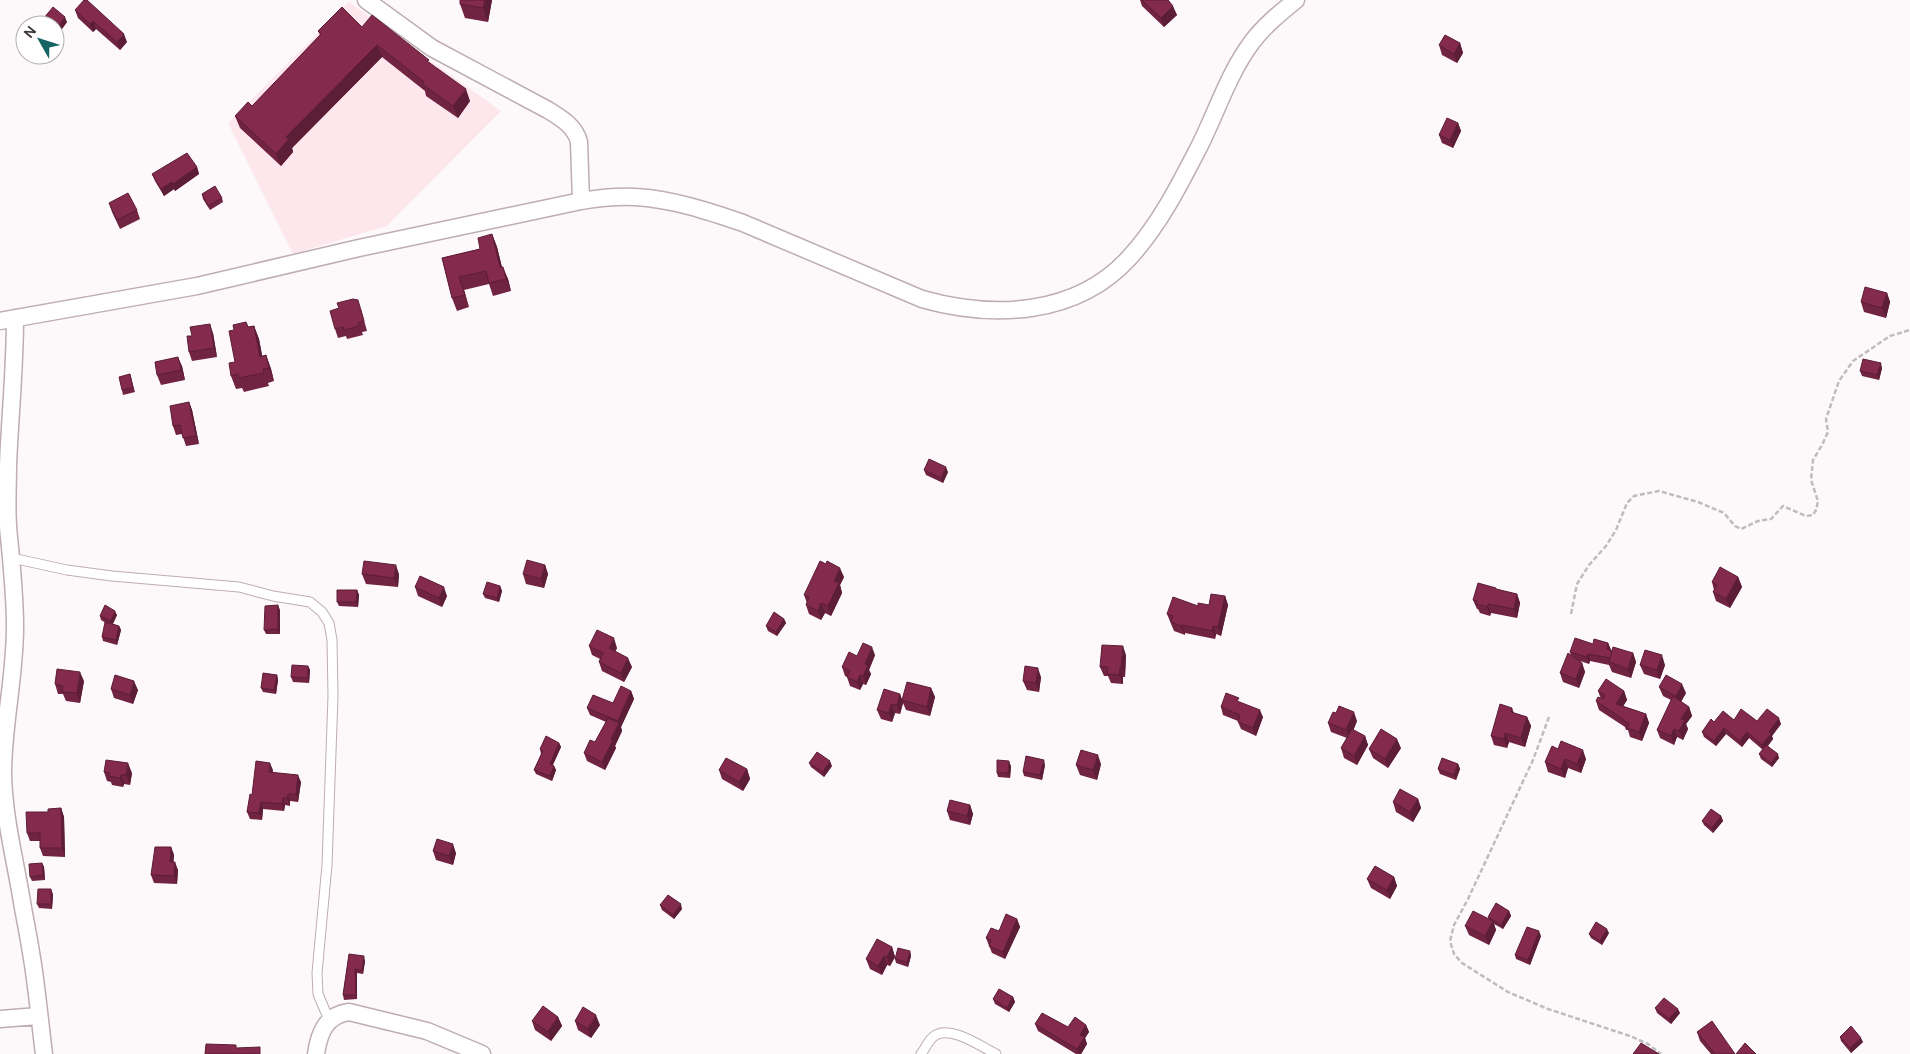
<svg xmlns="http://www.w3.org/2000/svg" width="1910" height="1054" viewBox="0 0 1910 1054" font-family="'DM Sans',sans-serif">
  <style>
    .built { fill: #fde7ed }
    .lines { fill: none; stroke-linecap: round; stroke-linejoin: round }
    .lane-casing { stroke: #beadb1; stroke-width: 11 }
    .street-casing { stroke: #beadb1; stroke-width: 19 }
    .path { stroke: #c0bbbc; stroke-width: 2.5; stroke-dasharray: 5 2.5; stroke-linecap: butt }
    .lane { stroke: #fff; stroke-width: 9 }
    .street { stroke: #fff; stroke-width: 16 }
    .wall { fill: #712442 }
    .shaded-wall { fill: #5c1d36 }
    .building { fill: #832a4d; stroke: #5c1d36 }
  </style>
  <rect width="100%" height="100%" fill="#fdf9fa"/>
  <path class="built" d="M349 2 501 111 387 226 293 254 228 123Z"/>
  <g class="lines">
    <g class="lane-casing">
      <path id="lane" d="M12 558 67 570 112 576 239 587 273 596 310 602 322 612 329 623 332 640 333 696 327 865 317 973 318 994 329 1020
        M921 1054C925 1049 928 1041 933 1037 948 1023 982 1047 996 1054"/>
    </g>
    <g class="street-casing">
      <path id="street" d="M366 0 432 48 548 110C561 118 575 126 579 142L581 201
        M15 318C15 368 10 416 8 465 8 489 6 514 9 537 12 567 15 597 15 627 15 677 3 725 3 774 4 820 16 863 23 908 28 934 33 960 36 987 39 1009 41 1031 44 1054
        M0 321 197 286 359 248 581 201C599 198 617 196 635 197 672 199 708 211 743 223L922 299C993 319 1076 316 1129 258 1158 227 1179 186 1198 149 1216 114 1228 74 1252 42 1264 26 1280 13 1296 0
        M0 1019 38 1016
        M316 1054C319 1033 326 1015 349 1012L427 1031 482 1054"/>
    </g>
    <path class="path" d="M1571 614 1577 584 1589 565 1606 546 1616 530 1627 503 1634 496 1659 491 1698 502 1724 513 1735 526 1741 529 1758 521 1771 519 1783 506 1806 516 1813 515 1816 510 1818 501 1811 480 1813 460 1822 445 1828 432 1826 419 1839 381 1853 361 1890 336 1910 330
      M1549 717 1533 760 1468 899 1454 925 1450 941 1454 954 1462 963 1508 992 1548 1009 1630 1036 1648 1044 1661 1054"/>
    <use href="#lane" class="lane"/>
    <use href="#street" class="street"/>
  </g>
  <path class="wall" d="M460 0H492L488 22 465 18 460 4Z
    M1140 0H1168L1177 15 1164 27 1142 6Z
    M75 10 127 42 120 50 96 29 93 32 78 18Z
    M44 18 67 22 59 33 55 30V25H49L46 23Z
    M362 27 430 63 470 101 458 118 426 96 425 91 382 57 292 148 293 152 281 166 240 128 235 116 252 106 320 35 318 31Z
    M1460 43 1463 53 1457 63 1442 55 1439 45Z
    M1458 123 1461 131 1453 148 1442 143 1439 135Z
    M197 167 199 174 175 191 174 189 164 196 155 181 152 174Z
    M202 194 222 198 223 202 210 210 203 199Z
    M109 203 137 210 140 219 120 229 112 212Z
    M492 234 497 247 502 267 508 279 511 291 493 296 489 284 464 290 469 307 457 311 452 298 442 258 480 249Z
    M1887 293 1890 302 1886 318 1864 312 1861 302Z
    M361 309 367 331 362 332 363 335 347 339 346 336 338 338 335 329Z
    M246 322 248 327 254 326 259 339 262 356 266 355 271 369 274 381 268 383 269 386 244 392 242 388 236 389 231 376 235 362 234 330Z
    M213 333 217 357 192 361 189 352Z
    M182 366 185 380 161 385 157 375Z
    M1882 368 1879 380 1862 376 1860 371Z
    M130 374 135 392 123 395 122 390Z
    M189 402 192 410 199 444 186 446 182 434 176 435 173 426Z
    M924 470 948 472 943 483 926 475Z
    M545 565 548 574 544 588 526 584 523 574Z
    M362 574H399L398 587 366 584Z
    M844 577 840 585 842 593 831 616 825 613 821 620 809 614 806 605 807 603 804 595Z
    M1738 577 1742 587 1730 608 1716 601 1713 592 1714 590 1712 582Z
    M500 586 502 591 499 602 485 598 483 594Z
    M415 587 447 596 442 607 418 596Z
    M357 590 359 595 358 607 339 606 337 602Z
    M1497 590 1517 594 1520 603 1517 618 1491 613 1490 616 1480 613 1478 609H1477L1473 600Z
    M1225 596 1228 605 1221 636 1216 634 1215 639 1185 633V635L1174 631 1167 614 1198 606 1209 605Z
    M280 610V634H266L264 630Z
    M117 615 113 624 119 626 121 630 117 645 103 641 102 637 106 623 101 620 100 616Z
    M784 619 786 623 777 636 768 631 766 626Z
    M1608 643 1611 650 1633 653 1636 662 1631 678 1612 672 1609 665 1590 661 1589 664 1580 661 1582 663 1585 672 1579 688 1563 682 1560 673 1571 656 1570 652 1593 644Z
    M589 646 617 648 615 651 632 667 624 682 602 671 599 662 600 659 592 655Z
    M875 655 869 670 871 674 866 685 863 684 860 690 850 686 847 677 845 676 842 667 857 656Z
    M1126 655 1125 677H1123V684L1111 683 1108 676H1104L1100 667Z
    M1640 665H1665L1660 679 1644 674Z
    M308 666 310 670 309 683 293 682 291 677Z
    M277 675 278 680 276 694 263 692 261 688Z
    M1041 677 1039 692 1027 690 1023 681Z
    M84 681 80 703 66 701 63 694H58L55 684Z
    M1659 687 1686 693 1681 702 1689 707 1692 716 1686 724 1688 729 1683 740 1677 737 1674 745 1660 738 1657 730 1671 700 1663 696Z
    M931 688 935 697 930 716 906 710 903 703 900 714 895 713 892 722 881 719 877 710 900 694 902 700Z
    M111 689 138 690 133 704 114 698Z
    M631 691 634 699 621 727 622 731 615 746 616 748 605 770 587 761 584 753 595 742 606 722 590 715 587 708 613 703Z
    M1598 691H1624L1627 700 1623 706 1646 714 1649 723 1642 741 1630 737 1628 730H1626L1625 727 1599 710 1596 701 1601 699Z
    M1241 703 1263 717 1256 736 1241 729 1238 722V721L1223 715 1221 707Z
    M1512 708 1514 713 1527 717 1531 726 1525 747 1509 742 1507 748 1494 745 1491 736Z
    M1734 720 1757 721 1781 724 1772 736 1773 739 1768 746 1779 758 1772 767 1761 759 1759 754 1763 750 1749 738 1742 747 1726 734 1716 746 1704 737 1702 732 1714 722Z
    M1357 721 1353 730 1365 736 1368 745 1357 765 1344 758 1341 748 1347 738 1331 732 1328 723Z
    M559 743 561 747 553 765 556 770 552 781 536 774 534 770 541 754 540 749Z
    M1401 748 1388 768 1373 758 1369 749Z
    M1558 749 1586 759 1581 773 1568 768 1565 778 1548 772 1545 762Z
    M809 763 832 766 824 777 811 767Z
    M1101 764 1097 780 1080 775 1076 765Z
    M1458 764 1460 769 1456 780 1440 774 1438 769Z
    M1045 765 1042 780 1024 776 1023 772Z
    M1011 766 1010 778 998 777 997 773Z
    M747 769 750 779 743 791 722 779 719 770Z
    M273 770 272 772 301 782 298 802 290 801V806L285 805 284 811 263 809 262 820 250 819 247 812 252 795Z
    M104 772 132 773 130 785 124 784 123 787 112 785 111 782 107 781Z
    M1418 799 1421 808 1413 822 1396 812 1393 802Z
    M970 805 973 814 970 825 950 820 947 811Z
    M61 808 64 817 65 857 43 856 40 848V841H30L27 833 48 812Z
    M1721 816 1723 821 1713 833 1704 825 1702 821Z
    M171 847 174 855 173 862 178 870 177 884 154 883 151 875Z
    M433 851 456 853 453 865 436 860Z
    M42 863 44 867 45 880 32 881 30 877Z
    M1394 877 1397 886 1390 899 1371 888 1367 879Z
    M53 894 52 909 39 908 37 904Z
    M660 905 682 909 674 919 662 910Z
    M1509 911 1511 916 1503 929 1494 924 1496 930 1489 945 1469 935 1465 926 1489 919 1488 917Z
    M1017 919 1020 927 1005 959 992 953 986 938Z
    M1609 933 1602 945 1591 938 1589 934Z
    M1541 936 1530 965 1516 959 1515 955Z
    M892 947 895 957 890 966 887 965 882 975 870 969 866 959Z
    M910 951 911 956 908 967 896 963 895 959Z
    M349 954 365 961 363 974 357 973V999L344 1000 343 995Z
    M1013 997 1015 1002 1009 1012 995 1004 993 999Z
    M1655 1008 1680 1013 1671 1024 1657 1013Z
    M558 1017 562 1026 551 1041 535 1030 532 1021Z
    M575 1021 600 1025 591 1038 578 1030Z
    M1035 1024 1068 1027 1086 1025 1089 1032 1085 1038 1087 1044 1081 1054H1076L1038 1031Z
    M1697 1032 1735 1054H1711L1700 1041Z
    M1840 1037 1863 1042 1851 1053 1841 1041Z"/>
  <path class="shaded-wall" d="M485 0H492L488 22 483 8Z
    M1173 6 1177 15 1164 27 1161 18Z
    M65 17 67 22 59 33 57 28Z
    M93 21 96 29 93 32 90 24Z
    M124 34 127 42 120 50 117 42Z
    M1460 43 1463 53 1457 63 1454 54Z
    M377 45 382 57 292 148 293 152 281 166 276 154 286 137Z
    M466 89 470 101 458 118 453 106Z
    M1458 123 1461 131 1453 148 1450 140Z
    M197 167 199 174 175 191 173 184Z
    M172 182 174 189 164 196 161 189Z
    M492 234 497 247 505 280 500 267Z
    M503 267 508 279 511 291 506 279Z
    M459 277 464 290 469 307Z
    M1887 293 1890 302 1886 318 1882 308Z
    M210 324 213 333 217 357 214 348Z
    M254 326 259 339 265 370 260 357Z
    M266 355 271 369 274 381 269 368Z
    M178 357 182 366 185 380 181 370Z
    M1881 363 1882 368 1879 380 1877 375Z
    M189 402 192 410 199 444 196 436Z
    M946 467 948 472 943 483 941 478Z
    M396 565 399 574 398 587 394 578Z
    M545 565 548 574 544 588 541 579Z
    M840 568 844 577 840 585 842 593 831 616 828 606 834 581Z
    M1738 577 1742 587 1730 608 1726 599Z
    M500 586 502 591 499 602 497 598Z
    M444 587 447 596 442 607 439 598Z
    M357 590 359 595 358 607 356 602Z
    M1517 594 1520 603 1517 618 1514 609Z
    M1225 596 1228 605 1221 636 1218 627Z
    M821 603 825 613 821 620 818 611Z
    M1488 604 1491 613 1490 616 1487 607Z
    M278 605 280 610V634L278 629Z
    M115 611 117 615 112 625 111 621Z
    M784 619 786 623 777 636 776 632Z
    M1182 625 1185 633V635L1181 626Z
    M119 626 121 630 117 645 116 640Z
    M1213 626 1216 634 1215 639 1212 631Z
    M614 638 617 648 612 658 609 648Z
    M1608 643 1611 650 1610 656 1607 649Z
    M1123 646 1126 655 1125 677 1121 668Z
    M872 647 875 655 869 670 871 674 866 685 863 676 865 664Z
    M1633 653 1636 662 1631 678 1628 669Z
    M1588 654 1590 661 1589 664 1586 657Z
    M1662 655 1665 665 1660 679 1657 670Z
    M628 658 632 667 624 682 621 673Z
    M1582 663 1585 672 1579 688 1576 679Z
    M308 666 310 670 309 683 308 678Z
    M1038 668 1041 677 1039 692 1036 683Z
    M1120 668 1123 677V684L1119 675Z
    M80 672 84 681 80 703 77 693Z
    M277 675 278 680 276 694 274 690Z
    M860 675 863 684 860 690 857 682Z
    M134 681 138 690 133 704 130 695Z
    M1682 684 1686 693 1679 705 1676 696Z
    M931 688 935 697 930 716 927 707Z
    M631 691 634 699 621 727 622 731 615 746 616 748 605 770 602 762 619 724 618 721Z
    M1624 691 1627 700 1619 713 1616 704Z
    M900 694 903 703 900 714 897 705Z
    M891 704 895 713 892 722 889 713Z
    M1689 707 1692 716 1686 724 1688 729 1683 740 1679 731 1681 719Z
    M1260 710 1263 717 1256 736 1253 728Z
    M1354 712 1357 721 1350 739 1346 730Z
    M1646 714 1649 723 1642 741 1639 732Z
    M1527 717 1531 726 1525 747 1521 738Z
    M1779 718 1781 724 1772 736 1773 739 1764 750 1762 745 1769 732Z
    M1724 728 1726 734 1716 746 1714 741Z
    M1674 729 1677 737 1674 745 1671 736Z
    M1747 732 1749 738 1742 747 1740 741Z
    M1505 733 1509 742 1507 748 1504 739Z
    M1365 736 1368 745 1357 765 1354 756Z
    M1397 739 1401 748 1388 768 1385 759Z
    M559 743 561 747 551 768 550 764Z
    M1583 750 1586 759 1581 773 1577 764Z
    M1778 754 1779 758 1772 767 1771 763Z
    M1098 755 1101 764 1097 780 1093 770Z
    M1565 759 1568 768 1565 778 1561 769Z
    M1044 760 1045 765 1042 780 1040 775Z
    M830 761 832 766 824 777 823 772Z
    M1009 761 1011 766 1010 778 1008 773Z
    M128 763 132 773 130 785 126 775Z
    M270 763 273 770 272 779 269 772Z
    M1458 764 1460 769 1456 780 1454 775Z
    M554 766 556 770 552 781 550 776Z
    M747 769 750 779 743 791 739 782Z
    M121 775 124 784 123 787 120 778Z
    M298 775 301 782 298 802 296 794Z
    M288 794 290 801V806L287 798Z
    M283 798 285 805 284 811 282 804Z
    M1418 799 1421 808 1413 822 1410 812Z
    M261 802 263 809 262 820 259 813Z
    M970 805 973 814 970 825 967 816Z
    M61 808 64 817 65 857 62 848Z
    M1721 816 1723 821 1713 833 1712 828Z
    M453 844 456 853 453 865 449 856Z
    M171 847 174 855 173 869 170 862Z
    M175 862 178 870 177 884 174 876Z
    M42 863 44 867 45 880 43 875Z
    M1394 877 1397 886 1390 899 1387 890Z
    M51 889 53 894 52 909 51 904Z
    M681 904 682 909 674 919 673 915Z
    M1509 911 1511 916 1503 929 1501 925Z
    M1017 919 1020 927 1005 959 1003 952Z
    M1493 921 1496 930 1489 945 1485 936Z
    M1607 929 1609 933 1602 945 1600 941Z
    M1539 931 1541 936 1530 965 1528 960Z
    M892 947 895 957 890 966 887 957Z
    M910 951 911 956 908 967 907 962Z
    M364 956 365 961 363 974 362 970Z
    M884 956 887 965 882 975 878 966Z
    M355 969 357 973V999L356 995Z
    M1013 997 1015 1002 1009 1012 1007 1008Z
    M1678 1009 1680 1013 1671 1024 1669 1019Z
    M596 1015 600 1025 591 1038 588 1029Z
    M558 1017 562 1026 551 1041 548 1032Z
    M1086 1025 1089 1032 1085 1038 1087 1044 1081 1054H1079L1077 1049 1080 1035Z
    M1861 1038 1863 1042 1851 1053 1850 1048Z"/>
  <path class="building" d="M84 0H87L124 34 117 42 93 21 90 24 75 10Z
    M460 0H485L483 8 460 4Z
    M1142 0H1168L1173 6 1161 18Z
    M53 7 65 17 57 28 55 26V25H53L44 18Z
    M342 7 362 27 372 15 429 60 427 61 466 89 453 106 422 84 424 82 377 45 286 137 289 139 276 154 235 116 248 102 252 106 321 34 318 31Z
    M1445 35 1460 43 1454 54 1439 45Z
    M1447 118 1458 123 1450 140 1439 135Z
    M187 153 197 167 173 184 172 182 161 189 152 174Z
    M215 186 222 198 208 206 202 194Z
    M128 193 137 210 117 220 109 203Z
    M492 234 500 267H503L506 279 489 283 486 271 459 277 465 295 452 298 442 258 480 249 478 238Z
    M1865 287 1887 293 1882 308 1861 302Z
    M353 299 358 300 364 321 358 323 359 326 344 330 343 327 335 329 330 311 339 308 337 303Z
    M246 322 248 327 254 326 260 357 266 355 269 368 263 369 264 373 239 378 238 374 231 376 229 363 235 362 229 331 234 330 233 325Z
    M210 324 214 348 189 352 187 336H192L190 327Z
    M178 357 181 370 157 375 155 362Z
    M1863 359 1881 363 1877 375 1860 371Z
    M130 374 133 388 122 390 119 377Z
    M189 402 196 436 183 438 180 425 173 426 170 406Z
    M929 459 946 467 941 478 924 470Z
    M527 560 545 565 541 579 523 574Z
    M364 561 396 565 394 578 362 574Z
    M820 561 826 564 827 561 840 568 834 581 839 583 828 606 821 603 818 611 806 605 809 597 804 595Z
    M1720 567 1738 577 1726 599 1713 592 1717 585 1712 582Z
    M420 576 444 587 439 598 415 587Z
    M487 582 500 586 497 598 483 594Z
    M1478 583 1496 588V589L1517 594 1514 609 1488 604 1487 607 1476 604 1477 601 1473 600Z
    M337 590H357L356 602H337Z
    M1211 594 1225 596 1218 627 1213 626 1212 631 1182 625 1181 626 1171 622 1173 616 1167 614 1173 597 1198 606V603L1209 605Z
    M105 605 115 611 111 621 100 616Z
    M278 605V629L264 630 265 606Z
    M774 612 784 619 776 632 766 626Z
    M105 622 119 626 116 640 102 637Z
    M597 630 614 638 609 648 628 658 621 673 599 662 603 653 589 646Z
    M1575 638 1593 644 1594 639 1608 643 1607 649 1612 651 1610 658 1588 654 1586 657 1570 652Z
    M863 643 872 647 865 664 868 666 863 676 860 675 857 682 847 677 850 671 842 667 849 652 857 656Z
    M1102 645 1123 646 1121 668H1120L1119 675 1107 674 1108 667H1100Z
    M1613 647 1633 653 1628 669 1609 662Z
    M1645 650 1662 655 1657 670 1640 665Z
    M1568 653 1582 663 1576 679 1560 673Z
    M292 665 308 666V678L291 677Z
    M1025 666 1038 668 1036 683 1023 681Z
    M57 669 80 672 77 693 62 692 63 686 55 684Z
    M263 673 277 675 274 690 261 688Z
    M115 675 134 681 130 695 111 689Z
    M1666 675 1682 684 1676 696 1659 687Z
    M1606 679 1624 691 1616 704 1646 714 1639 732 1627 728 1629 723 1622 720 1623 719 1596 701 1598 697 1603 699 1605 695 1598 691Z
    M907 682 931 688 927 707 902 700Z
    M621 686 631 691 618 721 587 708 593 695 613 703Z
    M884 689 900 694 897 705 891 704 889 713 877 710Z
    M1226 693 1239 698 1237 701 1260 710 1253 728 1238 722 1240 715 1221 707Z
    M1673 696 1689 707 1681 719 1685 720 1679 731 1674 729 1671 736 1657 730Z
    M1500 704 1512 708 1511 712 1527 717 1521 738 1505 733 1504 739 1491 736Z
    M1339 706 1354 712 1346 730 1328 723 1333 712 1336 713Z
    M1741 709 1757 721 1767 709 1779 718 1769 732 1771 734 1762 745 1747 732 1740 741 1724 728 1714 741 1702 732 1711 719 1714 722 1723 711 1734 720Z
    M608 718 619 723 611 739 613 740 602 762 584 753 590 740 595 742Z
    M1352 729 1365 736 1354 756 1341 748Z
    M1381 729 1397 739 1385 759 1369 749Z
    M546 736 559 743 550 764 554 766 550 776 534 770 543 751 540 749Z
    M1561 741 1583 750 1577 764 1565 759 1561 769 1545 762 1552 746 1558 749Z
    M1766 745 1778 754 1771 763 1759 754Z
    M1081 750 1098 755 1093 770 1076 765Z
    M817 752 830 761 823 772 809 763Z
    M1026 756 1044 760 1040 775 1023 772Z
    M726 758 747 769 739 782 719 770Z
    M1442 758 1458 764 1454 775 1438 769Z
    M106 760 128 763 126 775H121L120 778 109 776V773L104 772Z
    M997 760 1009 761 1008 773H997Z
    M256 761 270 763 269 772 298 775 296 794H288L287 798H283L282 804 261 802 259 813 247 812 250 794 252 795Z
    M1400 789 1418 799 1410 812 1393 802Z
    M950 800 970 805 967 816 947 811Z
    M61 808 62 848H40V833H27L26 812H48V809Z
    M1711 809 1721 816 1712 828 1702 821Z
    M437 839 453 844 449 856 433 851Z
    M155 847H171L170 862H175L174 876 151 875Z
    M42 863 43 875 30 877 29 864Z
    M1375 866 1394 877 1387 890 1367 879Z
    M38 889H51V904H37Z
    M668 895 681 904 673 915 660 905Z
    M1496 903 1509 911 1501 925 1488 917Z
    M1473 911 1493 921 1485 936 1465 926Z
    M1006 914 1017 919 1003 952 989 946 991 940 986 938 991 928 999 931Z
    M1596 922 1607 929 1600 941 1589 934Z
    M1527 927 1539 931 1528 960 1515 955Z
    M877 939 892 947 887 957 884 956 878 966 866 959Z
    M898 948 910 951 907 962 895 959Z
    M349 954 364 956 362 970 355 969 356 995H343Z
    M999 989 1013 997 1007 1008 993 999Z
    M1664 998 1678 1009 1669 1019 1655 1008Z
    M543 1006 558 1017 548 1032 532 1021Z
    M583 1007 596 1015 588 1029 575 1021Z
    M1042 1013 1068 1027 1075 1017 1086 1025 1080 1035 1085 1037 1077 1049 1035 1024Z
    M1712 1021 1735 1054H1715L1697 1032Z
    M1851 1026 1861 1038 1850 1048 1840 1037Z
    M1641 1043 1659 1054H1633Z
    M1745 1043 1756 1054H1736Z
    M206 1044 236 1045V1048L260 1047V1054H205Z"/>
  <g transform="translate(40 40) rotate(309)"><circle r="24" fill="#ffffff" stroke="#b1aeaf"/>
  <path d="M0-4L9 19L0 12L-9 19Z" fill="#156463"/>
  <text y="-8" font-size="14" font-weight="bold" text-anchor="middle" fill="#3c3537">N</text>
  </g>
</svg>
